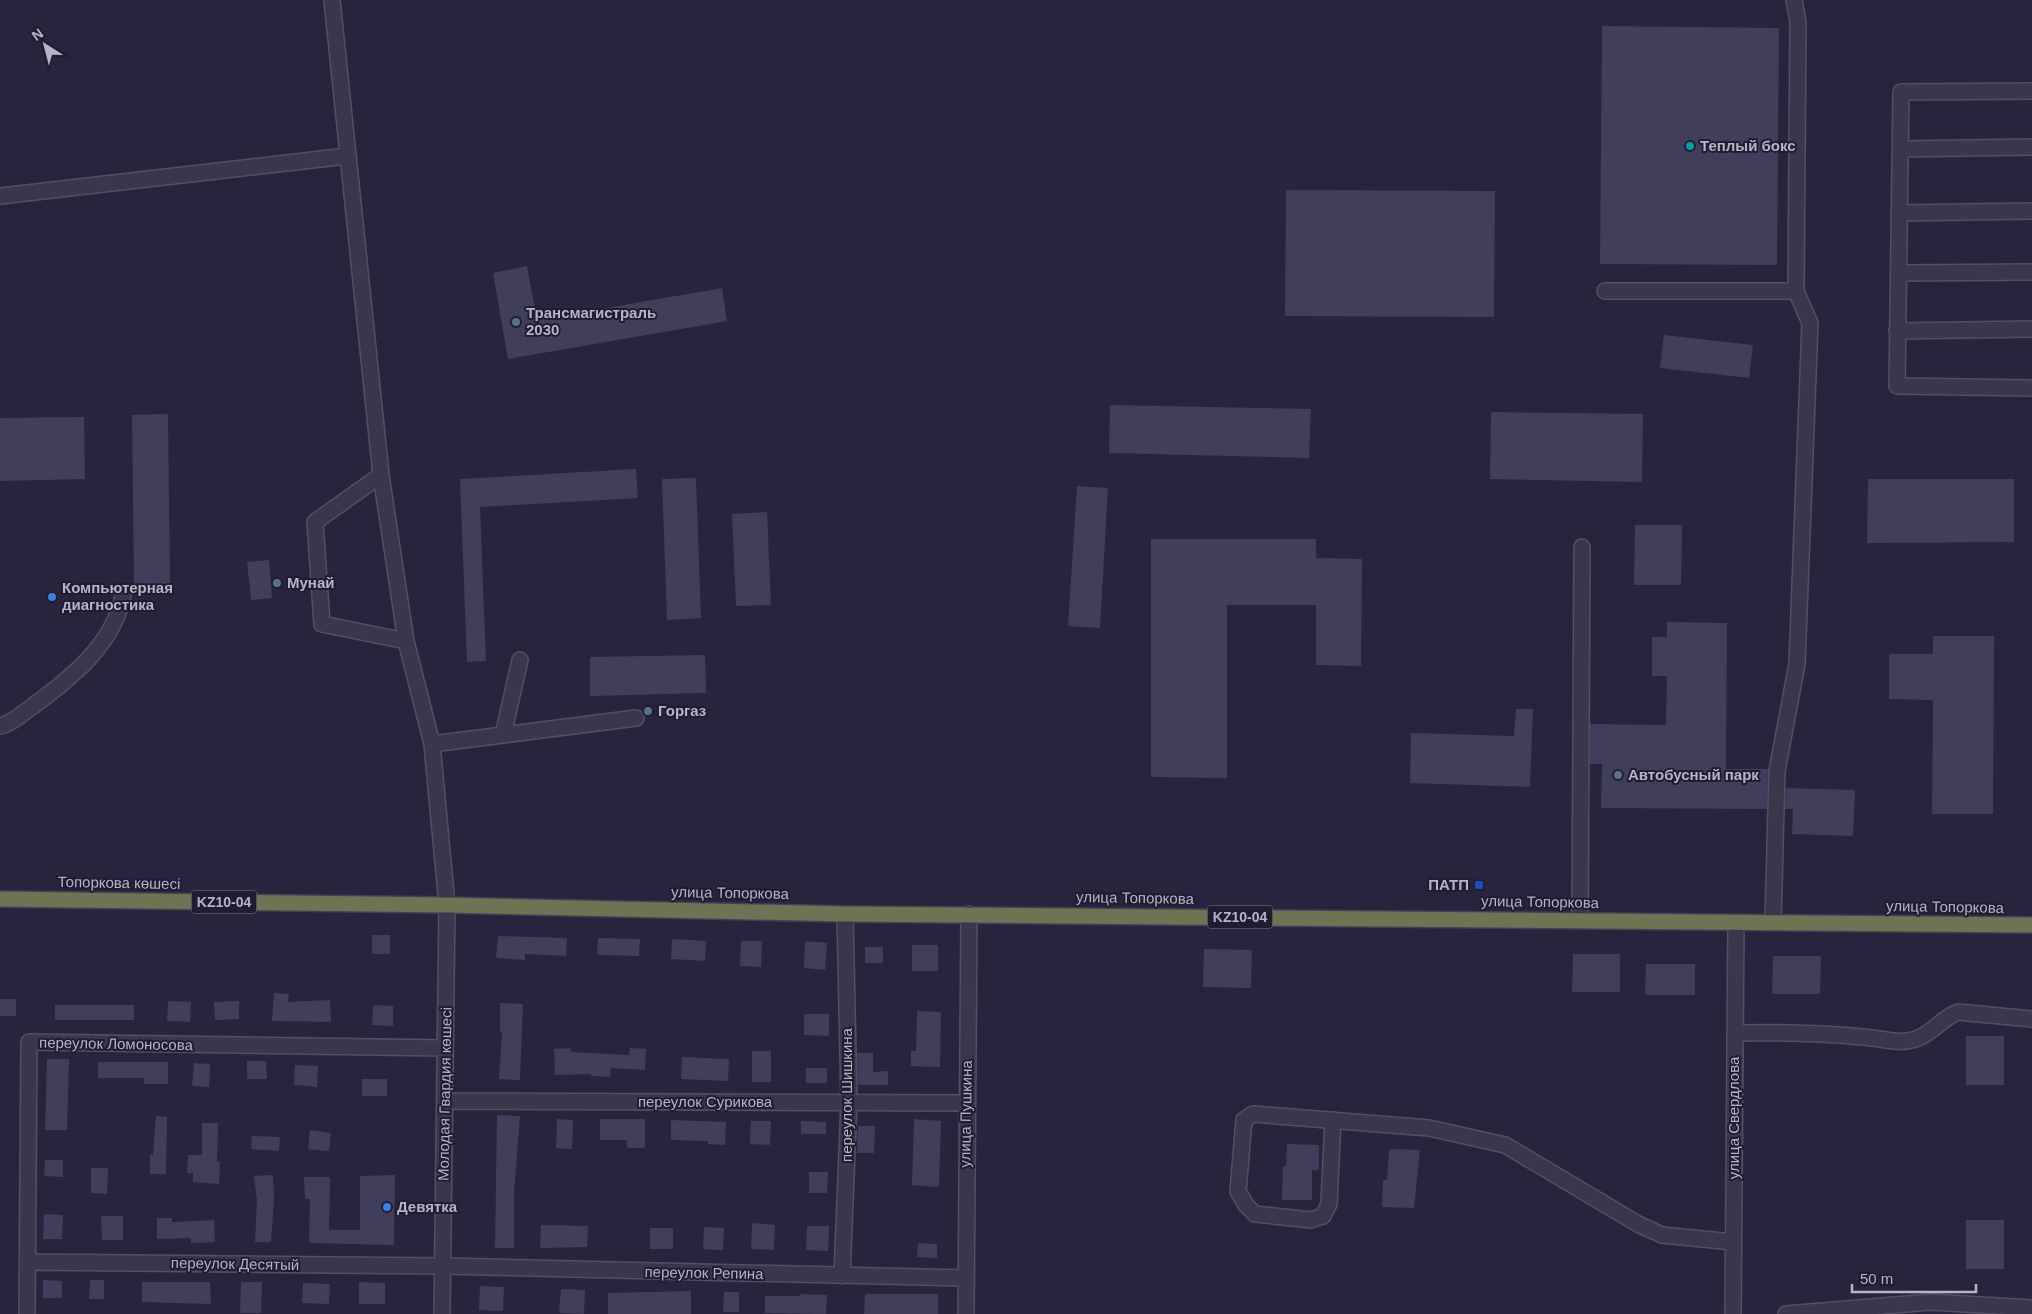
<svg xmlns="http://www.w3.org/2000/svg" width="2032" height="1314" viewBox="0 0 2032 1314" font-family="Arial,sans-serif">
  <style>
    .building { fill: #413e5b }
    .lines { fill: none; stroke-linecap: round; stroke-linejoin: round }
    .minor-casing { stroke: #525065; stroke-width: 18 }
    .highway-casing { stroke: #424055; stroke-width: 18 }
    .minor { stroke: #3a374d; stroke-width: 15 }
    .highway { stroke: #6e7354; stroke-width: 15 }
    .culture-dot { fill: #0f9aa8; stroke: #1f1d32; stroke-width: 2 }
    .service-dot { fill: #5c6f8a; stroke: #1f1d32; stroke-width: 2 }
    .shop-dot { fill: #3f7fe0; stroke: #1f1d32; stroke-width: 2 }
    .transit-dot { fill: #1a4fb4; stroke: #1f1d32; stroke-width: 2 }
    .labels { text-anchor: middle; stroke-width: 4; stroke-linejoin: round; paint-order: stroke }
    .shield { fill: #1f1d32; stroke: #89869b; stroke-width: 1 }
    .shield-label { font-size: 14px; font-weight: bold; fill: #b7b3c8 }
    .poi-label { font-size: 15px; font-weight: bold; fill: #b7b3c8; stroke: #1f1d32; text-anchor: start }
    .street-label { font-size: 15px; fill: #b7b3c8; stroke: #1f1d32 }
  </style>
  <rect width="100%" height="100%" fill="#27243d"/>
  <path class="building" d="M1602 26 1779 28 1777 265 1600 264Z
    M1286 190 1495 191 1494 317 1285 316Z
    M527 266 537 320 722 288 727 321 508 359 493 273Z
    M1664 335 1753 345 1749 378 1660 368Z
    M1110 405 1311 409 1309 458 1109 453Z
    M1491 412 1643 414 1642 482 1490 479Z
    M168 414 170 584H134L132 415Z
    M84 417 85 479 0 481V418Z
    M636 469 638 498 480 507 486 661 467 662 460 479Z
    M696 478 701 618 667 620 662 479Z
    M1868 479H2014V542L1867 543Z
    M1077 486 1108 488 1100 628 1068 626Z
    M767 512 771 605 736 606 732 514Z
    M1635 525H1682L1681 585H1634Z
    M1151 539H1316V558L1362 559 1361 666 1316 665V605H1227V778L1151 777Z
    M269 560 272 598 251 600 247 562Z
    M1667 622 1727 623 1726 769H1768L1767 809 1601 808 1602 764H1590V724L1666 725 1667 676H1652V637H1667Z
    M1933 636H1994L1993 814H1932L1933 700 1889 699V654H1933Z
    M705 655 706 693 590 696V657Z
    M1516 709H1533L1530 787 1410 783 1411 733 1514 736Z
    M1786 788 1855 790 1853 836 1792 834 1793 809H1785Z
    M372 935H390V954H372Z
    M498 936 567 938 566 956 525 954V960L496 958Z
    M598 938 640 939 639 956 597 955Z
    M672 939 706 941 705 961 671 959Z
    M741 941H762L761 967 740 966Z
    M805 941 827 943 825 970 804 968Z
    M912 945H938V971H912Z
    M865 947H883V963H865Z
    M1204 949 1252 950 1251 988 1203 987Z
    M1573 954H1620V992H1572Z
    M1773 956H1821L1820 994H1772Z
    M1646 964H1695V995H1645Z
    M274 993 289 994 288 1002 330 1000 331 1022 272 1021Z
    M0 999H16V1016H0Z
    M168 1001 191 1002 190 1022 167 1021Z
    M239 1001V1019L215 1020 214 1002Z
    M500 1003 523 1004 520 1080 499 1079 502 1032H500Z
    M55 1005H134V1020H55Z
    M373 1005 393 1006V1026L372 1025Z
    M917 1011 941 1012 940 1067 911 1066V1051H916Z
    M804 1014H829V1036L804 1035Z
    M1966 1036H2004V1085H1966Z
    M571 1048V1052L629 1055 630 1048 646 1049 645 1070 611 1068 610 1077 591 1076V1074L555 1075 554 1049Z
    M752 1051H771V1082H752Z
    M857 1053H873V1072L888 1071V1085H858Z
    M682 1057 729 1059 728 1081 681 1079Z
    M47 1059H69L67 1130H45Z
    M247 1061H266L267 1079H247Z
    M98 1062H168V1084H144V1078H98Z
    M194 1063 210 1064 209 1087 192 1086Z
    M295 1065 318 1066 317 1087 294 1085Z
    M806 1068H827V1083H806Z
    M362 1079H387V1096H362Z
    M497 1115 520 1116 514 1193V1248H495Z
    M156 1116 167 1117 166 1174H150V1155H153Z
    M557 1119 573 1120 572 1149 556 1148Z
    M600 1119H645V1148H627V1140H600Z
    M914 1119 941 1121 939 1187 912 1185Z
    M671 1120 726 1122 725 1145 708 1144V1141L671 1140Z
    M751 1121H771L770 1145 750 1144Z
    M801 1121 826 1122V1134H801Z
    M202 1123H218L217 1161 220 1162 219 1184 193 1182V1173H187L188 1155H202Z
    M858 1126H875L874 1153H857Z
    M310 1130 331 1133 329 1151 308 1149Z
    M252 1136 280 1137 279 1151 251 1149Z
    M1287 1144 1319 1145V1170H1312V1200H1282L1283 1166H1286Z
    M1389 1149 1420 1150 1414 1208 1382 1207 1383 1180H1387Z
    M45 1160H63V1177L44 1176Z
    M91 1168H108L107 1194 91 1193Z
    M809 1172H828L827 1193H809Z
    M273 1175 274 1200 271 1242H255L257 1201 254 1176Z
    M395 1175 394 1245 309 1243 310 1199H305L304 1177H330L329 1230H360V1176Z
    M44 1214 63 1215 62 1239H43Z
    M101 1216H123V1240H102Z
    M157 1218H172V1222L214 1220 215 1242 191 1243V1238L157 1239Z
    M1966 1220H2004V1269H1966Z
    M752 1223 775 1225 774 1250 751 1249Z
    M541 1225 588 1226 587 1247 540 1248Z
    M807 1226H829L828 1251 806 1250Z
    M704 1227 724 1228 723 1250 703 1249Z
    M650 1228H673V1249H650Z
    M918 1243 937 1244V1258L917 1257Z
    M43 1280 62 1281V1298H43Z
    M90 1280H104V1299H89Z
    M142 1282H210L211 1304 142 1302Z
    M241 1282H262L261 1313H240Z
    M359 1282 385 1283V1304H359Z
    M303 1283 330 1284 329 1304 302 1303Z
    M480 1286 504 1287 503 1311 479 1310Z
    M561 1289 585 1290 584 1314 559 1313Z
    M691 1291V1314H608V1293Z
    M724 1292H739V1312H723Z
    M800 1294 827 1295 826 1314 765 1313V1296H800Z
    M865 1294H938V1314H864Z"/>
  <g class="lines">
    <g class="minor-casing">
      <path id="minor" d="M332 0 381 475 406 641 432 744 447 905 442 1314
        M2032 91 1901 92 1897 386 2032 388
        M1901 149 2032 147
        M0 196 347 156
        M1899 213 2032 211
        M1899 273 2032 272
        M1605 291H1796
        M1897 331 2032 329
        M381 475 315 522 322 624 406 641
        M0 726C11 724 23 713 33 706 71 678 113 645 123 596
        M503 735 520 660
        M432 744 636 718
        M1580 920 1582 547
        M1773 922 1777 771 1797 664 1810 323 1796 291 1798 22 1794 0
        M1735 1033C1778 1032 1820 1033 1863 1037 1881 1038 1898 1045 1916 1039 1933 1033 1942 1018 1958 1012L2032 1019
        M445 1101 966 1103
        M1333 1120 1329 1204 1323 1216 1311 1220 1255 1214 1246 1205 1238 1191 1244 1120 1253 1114 1429 1128 1505 1145 1638 1224 1662 1235 1733 1242
        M28 1262 442 1266 965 1278
        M842 1276 849 1102 845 914
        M27 1314 29 1042 445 1048
        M966 1314 969 914
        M1733 1314 1736 922
        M1786 1314 1931 1302 2032 1308"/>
    </g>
    <g class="highway-casing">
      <path id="highway" d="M0 899 447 905 845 914 2032 925"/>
    </g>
    <use href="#minor" class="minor"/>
    <use href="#highway" class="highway"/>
  </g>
  <circle class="culture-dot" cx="1690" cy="146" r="5"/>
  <g class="service-dot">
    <circle cx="516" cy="322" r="5"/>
    <circle cx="277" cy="583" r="5"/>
    <circle cx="648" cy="711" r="5"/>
    <circle cx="1618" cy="775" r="5"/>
  </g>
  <g class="shop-dot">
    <circle cx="52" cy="597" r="5"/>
    <circle cx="387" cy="1207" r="5"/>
  </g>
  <rect class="transit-dot" x="1474" y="880" width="10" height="10" rx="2.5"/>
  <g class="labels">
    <g class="shield">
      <rect x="191.5" y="890.5" width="65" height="23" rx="4"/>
      <rect x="1207.5" y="905.5" width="65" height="23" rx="4"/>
    </g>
    <g class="shield-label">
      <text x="224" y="907">KZ10-04</text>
      <text x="1240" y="922">KZ10-04</text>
    </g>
    <g class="poi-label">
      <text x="1700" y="151">Теплый бокс</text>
      <text x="526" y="318">Трансмагистраль<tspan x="526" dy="17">2030</tspan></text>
      <text x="287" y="588">Мунай</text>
      <text x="62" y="593">Компьютерная<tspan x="62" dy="17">диагностика</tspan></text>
      <text x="658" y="716">Горгаз</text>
      <text x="1628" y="780">Автобусный парк</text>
      <text x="1469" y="890" text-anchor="end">ПАТП</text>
      <text x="397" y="1212">Девятка</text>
    </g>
    <g class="street-label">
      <text transform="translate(119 883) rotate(1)" y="5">Топоркова көшесі</text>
      <text transform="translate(730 893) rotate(1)" y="5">улица Топоркова</text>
      <text transform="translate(1135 898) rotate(1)" y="5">улица Топоркова</text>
      <text transform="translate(1540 902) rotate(1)" y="5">улица Топоркова</text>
      <text transform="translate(1945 907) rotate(1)" y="5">улица Топоркова</text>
      <text transform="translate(116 1044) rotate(1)" y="5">переулок Ломоносова</text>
      <text transform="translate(445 1094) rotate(-89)" y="5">Молодая Гвардия көшесі</text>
      <text transform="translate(847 1095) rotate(-90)" y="5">переулок Шишкина</text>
      <text x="705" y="1107">переулок Сурикова</text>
      <text transform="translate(966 1114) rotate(-89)" y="5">улица Пушкина</text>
      <text transform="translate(1734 1118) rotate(-90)" y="5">улица Свердлова</text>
      <text transform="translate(235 1264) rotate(1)" y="5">переулок Десятый</text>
      <text transform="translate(704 1273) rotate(1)" y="5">переулок Репина</text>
    </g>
  </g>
  <g transform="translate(45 45) rotate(324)" stroke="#1f1d32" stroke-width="4" paint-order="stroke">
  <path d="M0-4L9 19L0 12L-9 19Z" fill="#b7b3c8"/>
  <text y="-8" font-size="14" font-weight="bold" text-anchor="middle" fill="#b7b3c8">N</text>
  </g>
  <path d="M1852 1284v8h124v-8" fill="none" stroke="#b7b3c8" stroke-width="2.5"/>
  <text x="1860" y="1284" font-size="15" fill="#b7b3c8" stroke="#1f1d32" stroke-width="4" paint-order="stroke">50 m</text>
</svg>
